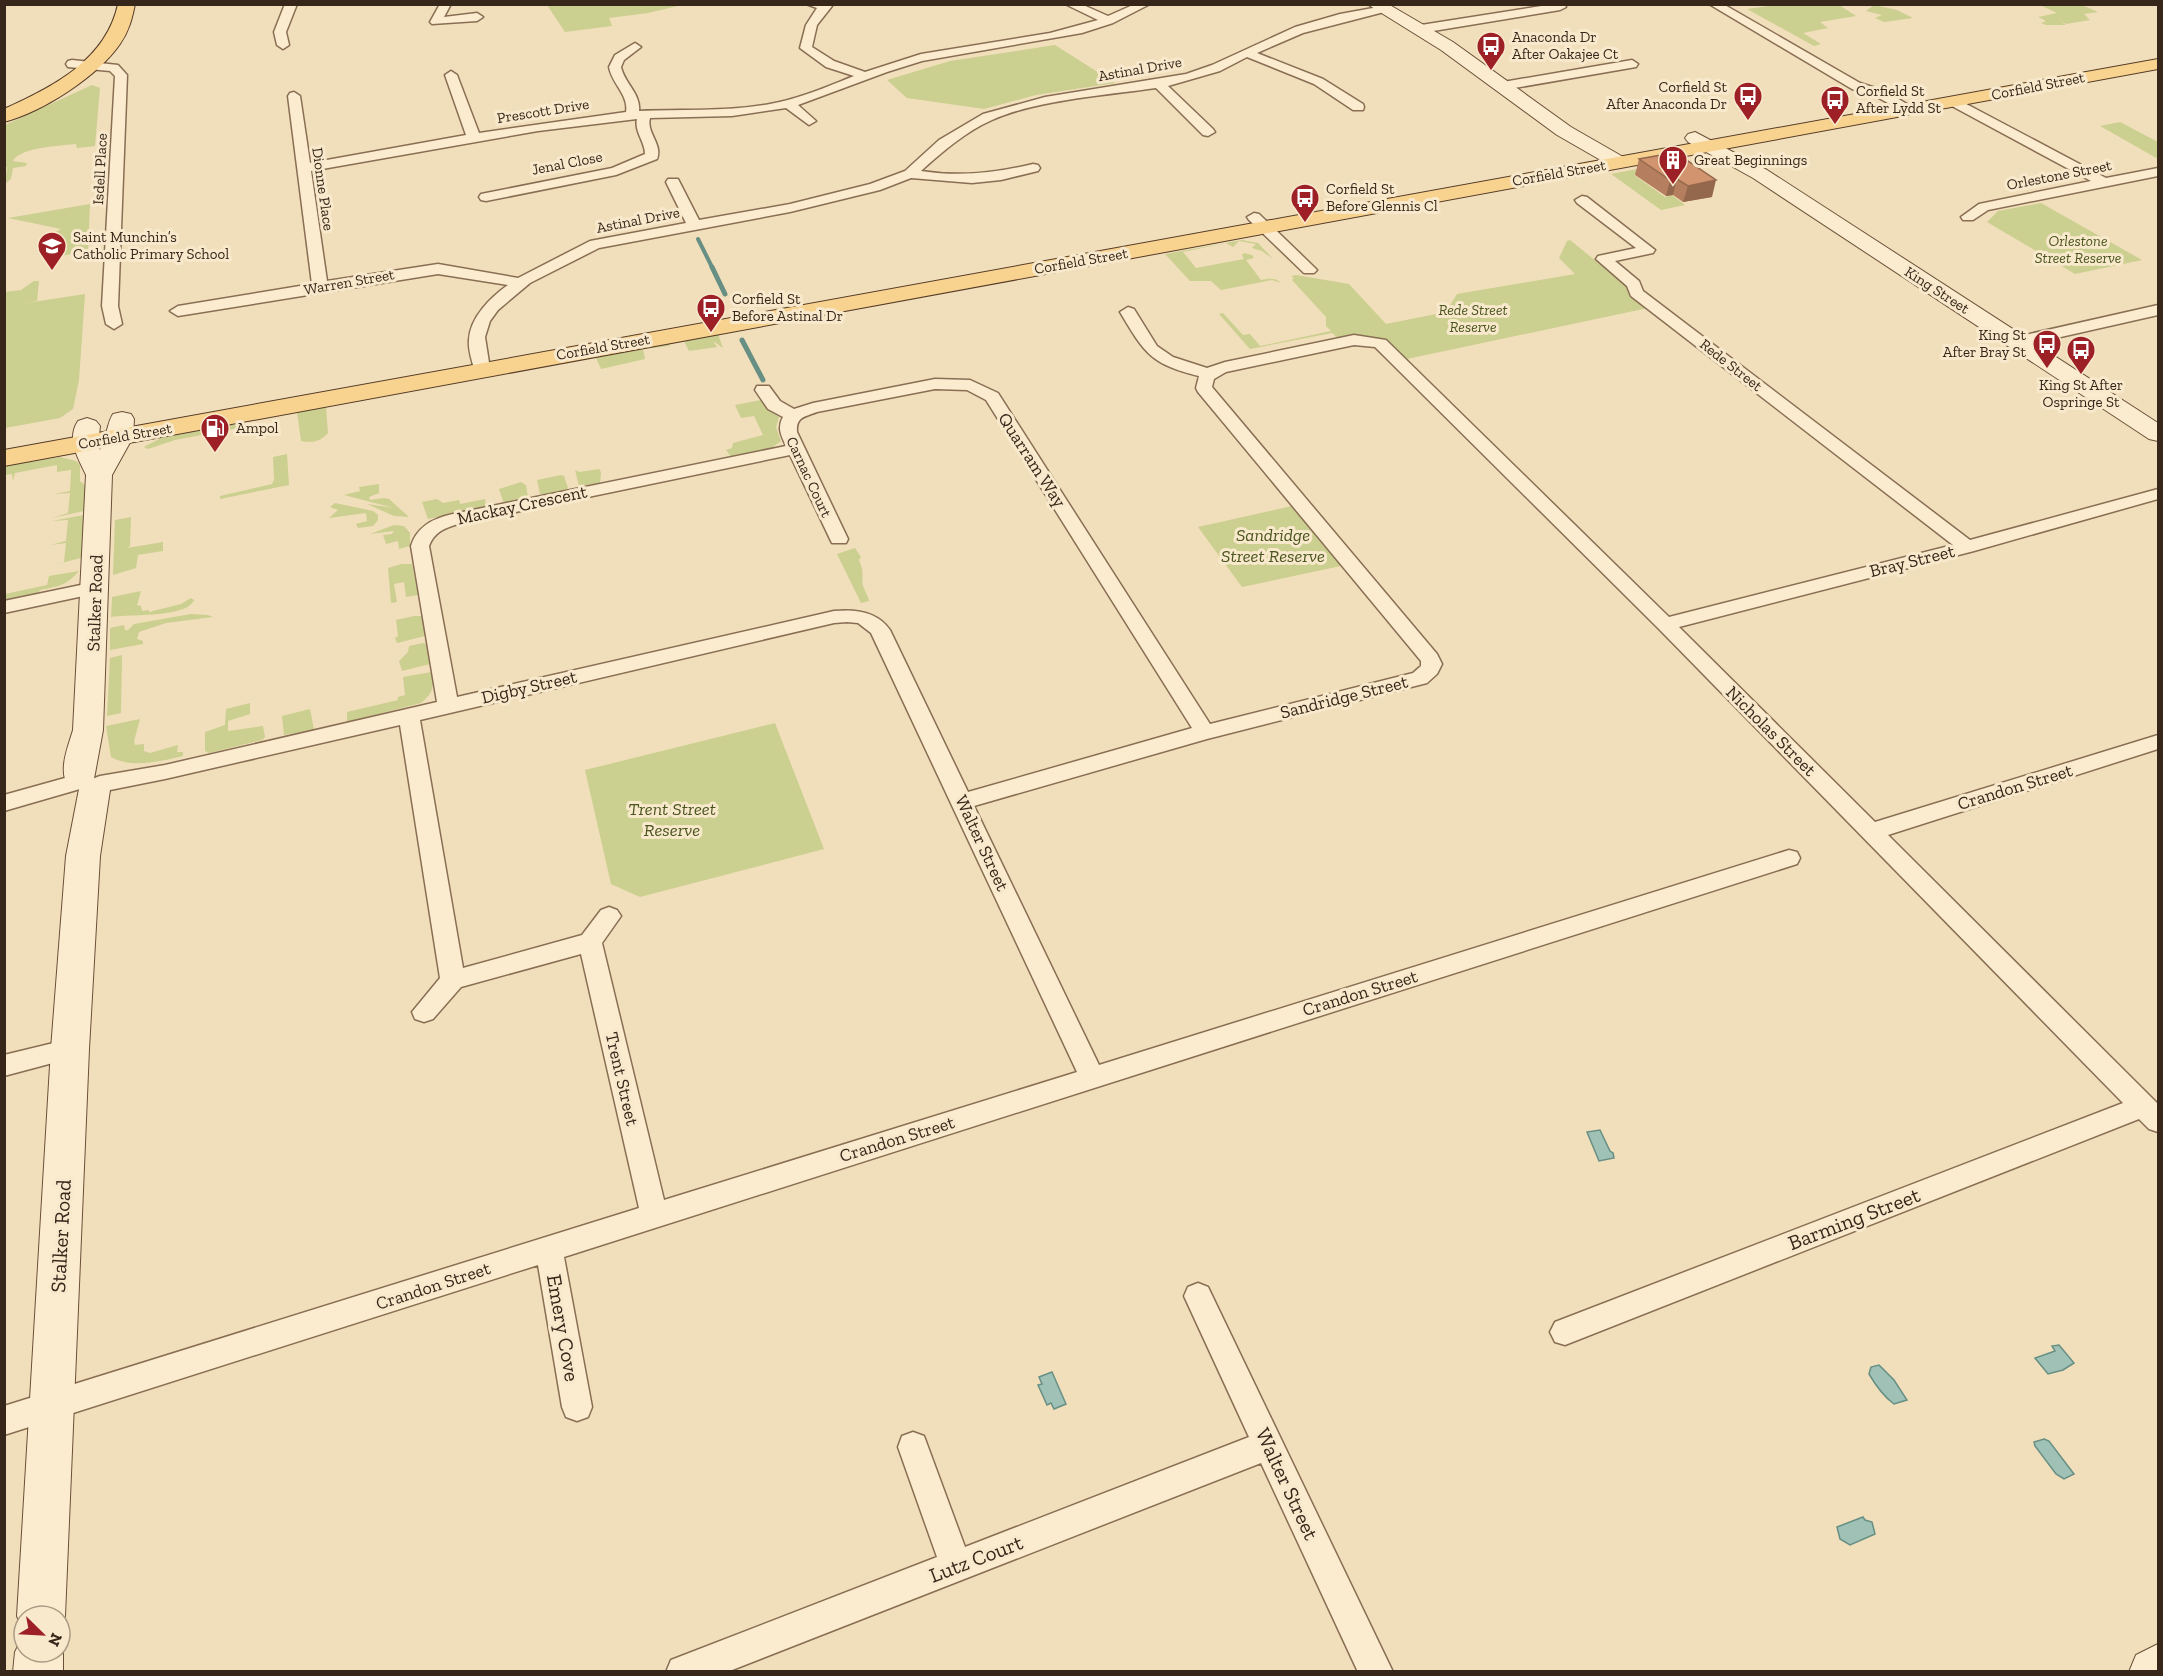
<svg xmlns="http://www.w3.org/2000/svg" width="2163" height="1676" viewBox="0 0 2163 1676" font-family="'Zilla Slab',serif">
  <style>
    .green { fill: #cbcf8f }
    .water { fill: #a0c1b6; stroke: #678f84; stroke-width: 1.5 }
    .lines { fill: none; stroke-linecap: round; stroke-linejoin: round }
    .stream-far1 { stroke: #678f84; stroke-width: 4 }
    .stream { stroke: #678f84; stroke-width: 5 }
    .street-casing { stroke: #896e54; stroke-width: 3 }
    .secondary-casing { stroke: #6b4f38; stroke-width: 2 }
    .primary-casing { stroke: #563c29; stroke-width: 2 }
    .street { fill: #fbeccf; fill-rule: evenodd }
    .secondary { fill: #fbeccf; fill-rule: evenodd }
    .primary { fill: #f8d38f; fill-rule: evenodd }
    .wall { fill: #b57f5f }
    .shaded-wall { fill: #93684d }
    .building { fill: #d2946e; stroke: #93684d; stroke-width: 1.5 }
    .labels { text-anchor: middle; stroke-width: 6; stroke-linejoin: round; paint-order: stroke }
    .far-poi-label { font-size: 15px; fill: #37271a; stroke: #f8e9cc; text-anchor: start }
    .far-street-label { font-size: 15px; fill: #37271a; stroke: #f8e9cc }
    .far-park-label { font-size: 15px; font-style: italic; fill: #4a551f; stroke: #f8e9cc }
    .street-label { font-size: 18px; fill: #37271a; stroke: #f8e9cc }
    .park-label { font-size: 18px; font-style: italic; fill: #4a551f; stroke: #f8e9cc }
    .near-street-label { font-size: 21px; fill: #37271a; stroke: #f8e9cc }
  </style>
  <rect width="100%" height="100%" fill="#f1dfbb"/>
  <path class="green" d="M547 5H682L648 13 609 18 612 26 565 32Z
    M1776 5H1839L1856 16 1820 22 1828 28 1803 33 1821 44 1814 46 1747 9Z
    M1874 5 1897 10 1913 18 1884 22 1875 18 1882 15 1866 11Z
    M2040 5H2082L2098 12 2084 14 2090 20 2066 24 2059 20 2066 25H2046L2041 23 2046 21 2038 17 2057 13Z
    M1055 45 1115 83 1036 95 984 109 907 98 887 80 950 61Z
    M92 85 100 88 95 146 77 148 76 144C60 146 20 147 13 161L27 163 26 166 13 168 11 179 5 184 7 167H5V125Z
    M2120 122 2158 142V159L2100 126Z
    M1669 163 1634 175 1665 197 1672 195 1685 205 1661 210 1611 174Z
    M2041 203 2142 260 2075 274 1987 222 1998 211Z
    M90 204 88 252 42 258 56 248 51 246 65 238 52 234 61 229 8 218Z
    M1242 240 1258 243 1273 259 1262 251 1252 248 1256 244 1239 241 1233 247 1226 243 1183 252 1196 268 1244 259 1242 255 1244 253 1252 255 1254 258 1246 260 1261 280C1268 279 1275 277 1281 283L1272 280 1221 290 1211 281H1190L1165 254Z
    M1570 240 1629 288 1648 308 1407 359C1386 339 1367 334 1338 338L1332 333 1250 349 1219 314 1223 313 1243 335 1250 334 1260 346 1331 331 1326 326V317L1292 280 1294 278 1291 276 1296 275 1349 284 1386 324 1446 312 1457 294 1575 274 1559 258 1567 241Z
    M34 281H39L37 301 20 304 85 294 79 380 73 409 60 418 5 428V292L21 290Z
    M720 334 719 337 723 348 713 341 717 347 689 351 684 341Z
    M669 344 670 346 643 349 645 359 601 369 596 358Z
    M761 400H764L768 410 779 417 776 427 781 441 770 449 732 458 726 450 732 448 733 443 763 435 754 416 741 418 735 405Z
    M326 407 328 433C320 442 312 443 301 441L297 412Z
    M233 424 238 428 175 440 148 449 144 447 161 438Z
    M287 454 289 485 220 499V496L272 484 274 480 273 457Z
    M60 457 76 461 80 465V481L86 486 84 511 52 518 68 513 70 493 54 494 70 491 71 470 57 472V465L15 473 13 481 12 474 5 475V466Z
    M599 469 601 472 600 484 579 486 575 470 579 472Z
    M561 475 564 476 568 488 566 491 545 495 540 494 537 480Z
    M521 482 526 485 528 497 504 504 499 489Z
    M379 484V493L369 497 370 500 384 498 389 499 409 517 394 516 367 504 394 508 344 495 360 491 359 487Z
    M437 499 443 503 459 500 460 504 485 499 486 507 428 519 422 502Z
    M335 503 373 511 378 515V520L373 526 358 528 356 524 367 521 366 513 329 518 338 510 330 507Z
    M1292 506 1341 566 1242 587 1198 527Z
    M84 515 81 558 49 566 64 562 66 543 50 545 66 541 68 520 52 521Z
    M131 517 130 546 127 548 163 542V551L138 555 136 568 113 575 115 520Z
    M394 525 404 526 410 533V546L399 549 398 541 386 544 383 535 392 534 394 531 370 534Z
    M855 548 861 557 859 560C865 574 861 576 863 586 865 592 868 595 869 601L861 603 837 554Z
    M402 564H412L418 595 406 597 404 582 394 584 397 602 391 603 388 568Z
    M79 571C66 586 59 586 40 590L38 594 5 601V594L47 585 49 576Z
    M141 591 137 605 141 606 142 611 149 610V612L181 604 191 598 194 600C187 618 129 614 111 617L112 597Z
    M191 614 208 615 213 617 166 623 139 632 137 639 143 641V644L110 650V628L124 625 125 630H128L134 624Z
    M414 616H422L425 636 397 643 395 638 398 636 396 620Z
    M423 643 427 644 430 664 402 671 399 661 408 652 409 646Z
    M122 655 121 713 107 716 110 658Z
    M432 672C434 688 433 693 421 703L347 722V712L398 700V697L405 695 403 677Z
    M250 703V714L228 721V731L263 726 265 737 262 740 209 753 205 751V732L225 725 226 709Z
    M310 709 314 730 284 735 282 716Z
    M140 719 134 741 135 745 144 744V751L150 753 178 745 177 752H183V756C161 761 132 769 111 757L106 726Z
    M775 723 824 849 640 897 611 884 585 770Z"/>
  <path class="water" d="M1600 1130 1610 1151 1613 1153 1614 1158 1599 1161 1587 1132Z
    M2059 1345 2074 1363 2063 1370 2048 1374 2035 1358 2055 1351 2052 1346Z
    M1879 1365 1894 1380 1907 1400 1894 1404C1883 1396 1876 1386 1869 1374L1871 1367Z
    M1052 1372 1066 1404 1054 1409 1051 1403 1047 1405 1038 1385 1042 1384 1039 1377Z
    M2044 1439 2049 1441 2074 1474 2064 1479 2056 1474 2035 1446 2034 1442Z
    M1863 1517 1865 1520 1872 1522 1875 1534 1850 1545 1840 1539 1837 1527Z"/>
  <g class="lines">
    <path class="stream-far1" d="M698 239 713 269"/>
    <path class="stream" d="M712 267 725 294
      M742 340 763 380"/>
    <g class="street-casing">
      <path id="street" d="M285 4H297L286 32 289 45 283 49 277 45 274 32Z
        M440 4H451L444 17 477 13 483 17 477 21 432 24 430 22Z
        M806 4 832 6 817 25 812 47 834 61 865 72 921 54 1050 33 1098 20 1065 4H1081L1108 16 1135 4H1150L1113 23 1082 33 922 61 887 72 798 105 816 121 809 125 786 108 732 116 650 118C646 133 663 144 657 159L616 175 486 201 481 200 479 197 481 194 612 168 645 154C645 142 634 131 637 119L538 131 311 171 327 281 438 264 518 278 590 241 686 223 666 182 668 179H678L699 220 790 204 870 184 905 171 939 140 983 114 1045 97 1186 74 1212 65 1295 27 1340 14 1384 6 1390 9 1388 11 1303 33 1257 53 1323 79 1363 104 1364 107 1363 110H1353L1314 84 1247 57 1220 71 1168 86 1213 129 1215 132 1208 136 1203 135 1156 88C1107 95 1036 100 992 120 965 132 942 152 921 171 960 177 995 173 1033 164L1038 165 1040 168 1038 171 1001 180 972 183 911 178 880 190 790 212 599 248 530 283 498 310 490 321 485 337 490 369 482 374 474 369C472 360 468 350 469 340 470 317 491 297 508 285L438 274 178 316 170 311 178 306 312 284 288 96 290 93 294 92 300 96 310 163 466 135 445 75 451 71 457 75 479 133 626 112C629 95 612 84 609 67L615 55 635 43 641 47 624 60 621 67C625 84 641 94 639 111 683 109 727 112 770 104 799 99 826 87 854 76L826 67 800 48 806 25 817 8Z
        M1554 4H1564L1566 7 1560 10 1421 33 1415 29 1421 25Z
        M1709 4H1723L1860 83 1885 91 1917 110 1911 114 1906 113 1877 97 1852 89Z
        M72 60 118 65 127 75 118 306 122 324 114 329 106 324 102 306 115 76 110 71 68 67 66 64 68 61Z
        M1632 60 1638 64 1636 67 1503 90 1497 86 1503 82Z
        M1955 98 2106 178 2158 168V176L1988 210 1973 220H1963L1961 217 1979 204 2091 181 1950 105 1949 102 1950 99Z
        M1582 196 1587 197 1655 250 1653 253 1615 261 1639 281 1643 291 1970 540 2158 489V499L1974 551 1679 627 1875 822 2158 735V749L1888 835 2158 1104V1132L2149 1129 2139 1119 1565 1345 1555 1342 1550 1332 1555 1322 2123 1103 1658 628 1375 347 1354 345 1226 372 1214 379 1212 387 1437 654 1442 664 1437 674 1427 683 1207 739 974 806 1099 1065 1789 850 1797 852 1800 858 1797 864 564 1257 592 1407 588 1417 577 1421 566 1417 562 1407 538 1265 4 1435V1406L639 1208 581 954 461 987 433 1019 424 1022 415 1019 412 1012 440 978 400 725 165 779 100 792 92 789 89 784 92 779 100 776 165 765 437 702 411 546C417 526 434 518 453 514L786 446C781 435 777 428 783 417L768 409 755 390 757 386H769L780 401 794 409 813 403 935 379 970 380 998 393 1210 724 1413 673 1421 666V661L1198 392 1196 388 1199 376C1151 364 1145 354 1120 312L1128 307 1134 309 1157 346 1173 357 1207 368 1225 362 1354 335 1386 340 1669 617 1953 545 1631 296 1627 286 1596 259 1598 256 1636 248 1577 203 1575 200ZM935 389 967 390 986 400 1192 728 968 792 890 630C877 611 855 609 834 611L457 697 429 546C434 532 445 528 458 524L790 455 830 539 832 543H846L848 539 797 432C796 417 804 417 817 412ZM847 622 858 623 871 633 1077 1072 664 1200 602 943 621 916 617 910 609 907 601 910 582 935 463 968 420 720 834 623Z
        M1254 213 1259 214 1314 267 1317 270 1314 273H1304L1249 220 1247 217Z
        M2158 305V315L2016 347 2008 342 2016 337Z
        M95 582 102 584 105 588 102 592 4 613V601Z
        M72 776 80 779 83 784 80 789 4 811V795Z
        M70 1039 79 1042 83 1049 79 1056 4 1076V1055Z
        M1198 1283 1208 1287 1393 1672H1358L1261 1463 727 1672H666L671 1660 937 1557 898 1447 902 1436 913 1432 924 1436 965 1547 1249 1437 1184 1296 1188 1287Z"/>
    </g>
    <g class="secondary-casing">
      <path id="secondary" d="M1367 4H1388L1453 42 1571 127 1625 158 1628 162 1625 166H1611L1557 135 1441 50Z
        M1695 132 1767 170 2158 423V441L2149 439 1753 178 1688 142 1685 138 1688 134Z
        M122 412 131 414 134 419 133 437 112 475 103 730 94 779 105 782 110 790 100 856 89 1049 65 1616 60 1628V1616H24V1633L17 1616 51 1049 66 856 79 789 68 786C58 770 68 747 73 730L86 475C78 458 66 439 78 421L87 418 96 421 100 426 98 444 100 450C107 437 107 423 113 414Z
        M24 1634V1652H60V1644L63 1652V1672H13L15 1652Z
        M2158 1644V1672H2129L2136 1655Z"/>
    </g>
    <g class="primary-casing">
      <path id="primary" d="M118 4H135C132 19 129 31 120 44 98 76 43 112 4 122V109C53 87 106 60 118 4Z
        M2158 59V69L4 466V450Z"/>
    </g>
    <use href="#street" class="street"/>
    <use href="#secondary" class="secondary"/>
    <use href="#primary" class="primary"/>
  </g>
  <path class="wall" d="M1639 159 1712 197 1683 202 1673 195 1666 196 1635 175Z"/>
  <path class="shaded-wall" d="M1677 179 1673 195 1666 196 1670 180Z
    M1716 180 1712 197 1683 202 1688 186Z"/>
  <path class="building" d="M1672 153 1679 155 1716 180 1688 186 1677 179 1670 180 1639 159Z"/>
  <defs>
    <g id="bus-pin" transform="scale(1.5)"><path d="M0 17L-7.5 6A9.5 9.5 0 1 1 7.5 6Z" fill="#9d2026" stroke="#f8e9cc"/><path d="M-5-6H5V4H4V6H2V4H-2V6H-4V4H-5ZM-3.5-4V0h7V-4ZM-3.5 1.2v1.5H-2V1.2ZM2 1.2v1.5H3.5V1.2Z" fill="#fff"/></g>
    <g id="building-pin" transform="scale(1.5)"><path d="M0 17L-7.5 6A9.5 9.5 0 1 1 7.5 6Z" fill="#9d2026" stroke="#f8e9cc"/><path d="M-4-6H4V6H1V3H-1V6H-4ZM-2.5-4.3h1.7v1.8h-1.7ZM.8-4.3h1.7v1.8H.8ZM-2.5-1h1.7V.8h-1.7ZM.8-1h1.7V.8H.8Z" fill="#fff"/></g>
    <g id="school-pin" transform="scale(1.5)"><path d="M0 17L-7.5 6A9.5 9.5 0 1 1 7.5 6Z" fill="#9d2026" stroke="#f8e9cc"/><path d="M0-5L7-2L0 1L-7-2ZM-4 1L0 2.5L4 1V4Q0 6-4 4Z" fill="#fff"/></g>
    <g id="fuel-pin" transform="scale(1.5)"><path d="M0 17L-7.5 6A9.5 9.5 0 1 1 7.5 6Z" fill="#9d2026" stroke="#f8e9cc"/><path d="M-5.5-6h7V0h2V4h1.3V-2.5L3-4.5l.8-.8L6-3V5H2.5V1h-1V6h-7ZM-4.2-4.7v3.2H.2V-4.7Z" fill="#fff"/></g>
  </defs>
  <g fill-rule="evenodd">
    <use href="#bus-pin" x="1491" y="46"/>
    <use href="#bus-pin" x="1748" y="96"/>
    <use href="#bus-pin" x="1835" y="100"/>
    <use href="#building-pin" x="1673" y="160"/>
    <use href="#bus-pin" x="1305" y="198"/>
    <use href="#school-pin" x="52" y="246"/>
    <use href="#bus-pin" x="711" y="308"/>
    <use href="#bus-pin" x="2047" y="344"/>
    <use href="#bus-pin" x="2081" y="350"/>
    <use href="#fuel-pin" x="215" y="428"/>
  </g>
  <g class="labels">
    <g class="far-poi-label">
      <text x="1512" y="42">Anaconda Dr<tspan x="1512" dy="17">After Oakajee Ct</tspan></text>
      <text x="1727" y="92" text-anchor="end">Corfield St<tspan x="1727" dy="17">After Anaconda Dr</tspan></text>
      <text x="1856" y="96">Corfield St<tspan x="1856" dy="17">After Lydd St</tspan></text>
      <text x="1694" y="165">Great Beginnings</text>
      <text x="1326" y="194">Corfield St<tspan x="1326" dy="17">Before Glennis Cl</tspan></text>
      <text x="73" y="242">Saint Munchin’s<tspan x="73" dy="17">Catholic Primary School</tspan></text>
      <text x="732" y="304">Corfield St<tspan x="732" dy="17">Before Astinal Dr</tspan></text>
      <text x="2026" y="340" text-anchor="end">King St<tspan x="2026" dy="17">After Bray St</tspan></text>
      <text x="2081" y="390" text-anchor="middle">King St After<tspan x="2081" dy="17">Ospringe St</tspan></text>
      <text x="236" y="433">Ampol</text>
    </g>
    <g class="far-street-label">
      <text transform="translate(1140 69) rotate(-10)" y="5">Astinal Drive</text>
      <text transform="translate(2038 86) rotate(-11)" y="5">Corfield Street</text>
      <text transform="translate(543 111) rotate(-9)" y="5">Prescott Drive</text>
      <text transform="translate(567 163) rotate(-11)" y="5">Jenal Close</text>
      <text transform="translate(100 169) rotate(-87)" y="5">Isdell Place</text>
      <text transform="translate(1559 173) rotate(-10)" y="5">Corfield Street</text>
      <text transform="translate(2059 175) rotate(-11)" y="5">Orlestone Street</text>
      <text transform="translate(323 189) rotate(82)" y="5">Dionne Place</text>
      <text transform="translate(638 220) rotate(-11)" y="5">Astinal Drive</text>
      <text transform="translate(1081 261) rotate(-10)" y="5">Corfield Street</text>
      <text transform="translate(349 282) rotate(-10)" y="5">Warren Street</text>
      <text transform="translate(1937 290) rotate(33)" y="5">King Street</text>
      <text transform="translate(603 347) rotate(-10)" y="5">Corfield Street</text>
      <text transform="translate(1731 365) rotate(38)" y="5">Rede Street</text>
      <text transform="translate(125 436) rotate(-10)" y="5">Corfield Street</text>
      <text transform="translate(809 477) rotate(65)" y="5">Carnac Court</text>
    </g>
    <g class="far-park-label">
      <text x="2078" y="246">Orlestone<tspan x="2078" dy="17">Street Reserve</tspan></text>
      <text x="1473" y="315">Rede Street<tspan x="1473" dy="17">Reserve</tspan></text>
    </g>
    <g class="street-label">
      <text transform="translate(1032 460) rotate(57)" y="6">Quarram Way</text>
      <text transform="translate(522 505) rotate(-12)" y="6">Mackay Crescent</text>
      <text transform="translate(1912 561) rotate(-14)" y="6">Bray Street</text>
      <text transform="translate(95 603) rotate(-88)" y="6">Stalker Road</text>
      <text transform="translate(529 687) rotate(-13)" y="6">Digby Street</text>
      <text transform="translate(1344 697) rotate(-14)" y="6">Sandridge Street</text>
      <text transform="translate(1771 731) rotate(45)" y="6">Nicholas Street</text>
      <text transform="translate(2015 787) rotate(-17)" y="6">Crandon Street</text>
      <text transform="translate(982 843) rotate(65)" y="6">Walter Street</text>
      <text transform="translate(1360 993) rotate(-17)" y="6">Crandon Street</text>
      <text transform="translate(622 1079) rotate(77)" y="6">Trent Street</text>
      <text transform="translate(897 1139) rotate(-17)" y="6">Crandon Street</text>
      <text transform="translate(433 1286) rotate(-18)" y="6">Crandon Street</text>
    </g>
    <g class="park-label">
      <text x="1273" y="541">Sandridge<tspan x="1273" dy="21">Street Reserve</tspan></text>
      <text x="672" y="815">Trent Street<tspan x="672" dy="21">Reserve</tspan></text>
    </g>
    <g class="near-street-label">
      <text transform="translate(1854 1219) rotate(-21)" y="7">Barming Street</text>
      <text transform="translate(61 1236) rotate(-87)" y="7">Stalker Road</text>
      <text transform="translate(563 1328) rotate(80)" y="7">Emery Cove</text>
      <text transform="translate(1287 1484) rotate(65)" y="7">Walter Street</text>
      <text transform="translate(976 1559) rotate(-21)" y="7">Lutz Court</text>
    </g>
  </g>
  <rect width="2163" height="1676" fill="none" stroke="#37271a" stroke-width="12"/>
  <g transform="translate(42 1634) rotate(114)"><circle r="28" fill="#f8e9cc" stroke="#ab9b85" stroke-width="1.5"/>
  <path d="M0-4.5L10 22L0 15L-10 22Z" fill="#9d2026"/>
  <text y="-9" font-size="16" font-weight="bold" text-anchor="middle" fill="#37271a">N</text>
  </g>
</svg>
